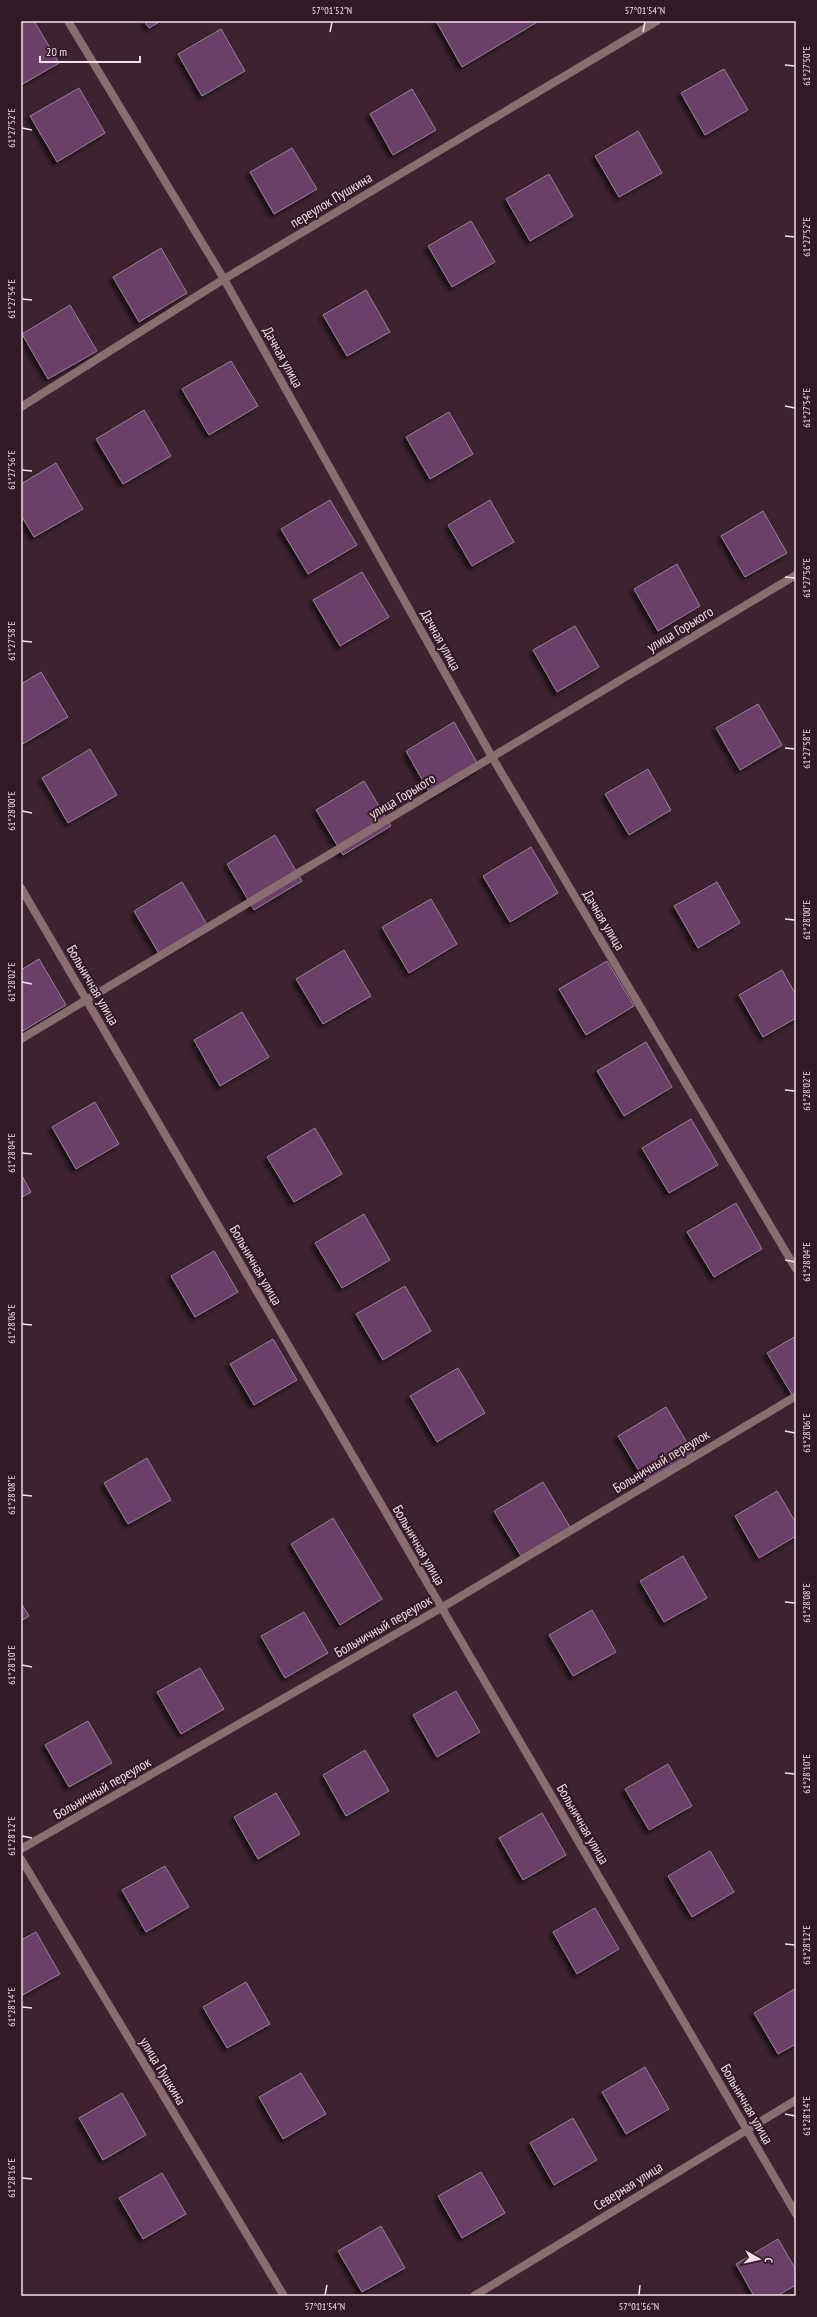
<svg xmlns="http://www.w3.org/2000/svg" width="817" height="2317" viewBox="0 0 817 2317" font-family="'PT Sans Narrow',sans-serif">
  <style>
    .building { fill: #6a4169; stroke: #997f97; filter: url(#shadow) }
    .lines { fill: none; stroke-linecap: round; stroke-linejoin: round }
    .street { stroke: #8a6d71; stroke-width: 8 }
    .ticks { fill: none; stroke: #f3e0e8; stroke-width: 1.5 }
    .labels { text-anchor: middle; stroke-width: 4; stroke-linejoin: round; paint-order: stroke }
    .street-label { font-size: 14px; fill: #f3e0e8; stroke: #331926 }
    .neatline { fill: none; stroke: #f3e0e8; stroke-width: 1.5 }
    .ticks-label { font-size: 10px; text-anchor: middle; fill: #f3e0e8 }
  </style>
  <defs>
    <filter id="shadow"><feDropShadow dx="-3.5" dy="3.5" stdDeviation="2" flood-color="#0009"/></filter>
  </defs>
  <rect width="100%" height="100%" fill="#3e2230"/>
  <path class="building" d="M26 21H34L59 63 21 85V24Z
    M144 21H161L149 28Z
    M436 21H539L462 67Z
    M221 29 245 71 202 96 178 54Z
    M724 69 748 110 705 135 681 93Z
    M79 88 105 133 57 162 30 116Z
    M412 89 436 130 393 155 370 114Z
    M638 131 662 173 619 197 595 156Z
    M292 148 317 189 274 214 250 172Z
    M549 174 573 216 530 241 506 199Z
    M471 221 495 262 452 287 428 246Z
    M161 248 187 293 139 322 113 277Z
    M366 290 390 332 347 356 323 315Z
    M70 305 97 351 48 379 22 334Z
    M231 361 258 406 209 435 182 389Z
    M144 410 171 456 123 484 96 439Z
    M449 412 473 454 430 479 406 437Z
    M56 463 83 509 34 537 21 515V484Z
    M330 500 357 545 308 574 281 529Z
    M490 500 514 542 472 566 448 525Z
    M763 511 787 553 745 577 721 536Z
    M677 564 700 606 658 631 634 589Z
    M362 572 389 617 340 646 313 600Z
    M575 626 599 667 557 692 533 650Z
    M41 672 68 717 21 745V684Z
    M758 704 782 745 740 770 716 728Z
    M454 722 480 768 432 797 406 751Z
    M90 749 117 795 68 823 42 778Z
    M648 769 671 810 629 835 605 794Z
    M364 781 391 826 343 855 316 810Z
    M275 835 302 881 254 910 227 864Z
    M531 847 558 893 510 922 483 876Z
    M182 882 209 928 161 957 134 911Z
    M717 882 740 923 698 948 674 906Z
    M431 899 457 944 409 973 382 927Z
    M344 950 371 996 323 1024 296 979Z
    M39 959 66 1005 21 1032V970Z
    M607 961 634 1006 586 1035 559 989Z
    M782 970 796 995V1018L763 1037 739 995Z
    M242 1012 269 1057 220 1086 194 1040Z
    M646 1042 672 1087 624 1116 597 1071Z
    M95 1102 119 1144 76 1169 52 1127Z
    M691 1119 718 1165 669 1193 642 1148Z
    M315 1128 342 1174 294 1202 267 1157Z
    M21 1174 31 1192 21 1198Z
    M736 1203 762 1249 714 1277 687 1232Z
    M364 1214 390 1260 342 1288 315 1243Z
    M214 1251 238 1292 195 1317 171 1276Z
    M405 1286 431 1331 383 1360 356 1314Z
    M796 1336V1397L794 1398 767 1353Z
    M273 1339 297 1380 254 1405 230 1364Z
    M458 1368 485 1413 437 1442 410 1396Z
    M666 1407 693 1453 645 1481 618 1436Z
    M147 1458 171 1500 128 1524 104 1483Z
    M543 1482 570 1527 521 1556 494 1511Z
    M777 1491 796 1523V1536L759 1558 735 1516Z
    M333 1518 382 1599 340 1625 291 1544Z
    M683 1556 707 1598 664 1622 640 1581Z
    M21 1603 29 1616 21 1621Z
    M592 1610 616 1652 573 1676 549 1635Z
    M304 1612 328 1653 285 1678 261 1636Z
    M200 1668 224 1709 181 1734 157 1692Z
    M456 1691 480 1732 437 1757 413 1715Z
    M88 1721 112 1763 69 1787 45 1745Z
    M365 1750 389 1791 346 1816 323 1775Z
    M668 1764 692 1806 649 1830 625 1789Z
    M276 1793 300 1834 258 1859 234 1817Z
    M542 1813 566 1855 523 1880 499 1838Z
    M710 1851 734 1892 692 1917 668 1876Z
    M165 1866 189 1907 146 1932 122 1890Z
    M595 1908 619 1949 577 1974 553 1932Z
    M36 1932 60 1974 21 1996V1940Z
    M246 1982 270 2024 227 2048 203 2007Z
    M796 1988V2044L778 2054 754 2013Z
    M645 2067 669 2109 626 2134 602 2092Z
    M301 2073 326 2114 283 2139 259 2097Z
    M122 2093 146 2135 103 2160 79 2118Z
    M573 2118 597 2160 554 2185 530 2143Z
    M481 2172 505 2213 462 2238 438 2196Z
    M162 2173 186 2214 143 2239 119 2198Z
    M381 2226 405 2268 362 2292 338 2251Z
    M778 2239 796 2270V2285L777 2296H754L736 2264Z"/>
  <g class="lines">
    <path class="street" d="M68 21 224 279 492 757 796 1269
      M21 407 224 279 657 21
      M21 888 796 2214
      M21 1039 796 575
      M21 1849 441 1608 796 1396
      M21 1859 284 2296
      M474 2296 796 2100"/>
  </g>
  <path class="ticks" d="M330 32 332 22M643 32 645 22M785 65 795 66M22 128 32 130M785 236 795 237M22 299 32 300M785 406 795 408M22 470 32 471M785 577 795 578M22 641 32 642M785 748 795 749M22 811 32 813M785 919 795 920M22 982 32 984M785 1090 795 1091M22 1153 32 1154M785 1260 795 1262M22 1324 32 1325M785 1431 795 1433M22 1495 32 1496M785 1602 795 1603M22 1665 32 1667M785 1773 795 1774M22 1836 32 1838M785 1944 795 1945M22 2007 32 2008M785 2114 795 2116M22 2178 32 2179M325 2295 327 2285M639 2295 640 2285"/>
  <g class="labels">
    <g class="street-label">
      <text transform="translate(331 200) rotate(-31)" y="5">переулок Пушкина</text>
      <text transform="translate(283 357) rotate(61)" y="5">Дачная улица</text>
      <text transform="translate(680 629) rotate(-31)" y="5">улица Горького</text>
      <text transform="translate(441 640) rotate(61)" y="5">Дачная улица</text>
      <text transform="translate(402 796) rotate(-31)" y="5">улица Горького</text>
      <text transform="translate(604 920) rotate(59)" y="5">Дачная улица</text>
      <text transform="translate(93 985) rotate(60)" y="5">Больничная улица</text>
      <text transform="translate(256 1265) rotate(60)" y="5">Больничная улица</text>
      <text transform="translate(661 1461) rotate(-31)" y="5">Больничный переулок</text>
      <text transform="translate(419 1545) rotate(60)" y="5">Больничная улица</text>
      <text transform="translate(383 1626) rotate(-30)" y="5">Больничный переулок</text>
      <text transform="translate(102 1788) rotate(-30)" y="5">Больничный переулок</text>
      <text transform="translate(583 1824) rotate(60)" y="5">Больничная улица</text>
      <text transform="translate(163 2071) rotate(59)" y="5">улица Пушкина</text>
      <text transform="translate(747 2104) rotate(60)" y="5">Больничная улица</text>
      <text transform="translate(628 2186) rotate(-32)" y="5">Северная улица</text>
    </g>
  </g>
  <rect width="817" height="2317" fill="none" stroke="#331926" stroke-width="44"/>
  <g transform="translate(759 2259) rotate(98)" stroke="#331926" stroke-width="3" paint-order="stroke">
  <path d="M0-3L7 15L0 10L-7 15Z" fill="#f3e0e8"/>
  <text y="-6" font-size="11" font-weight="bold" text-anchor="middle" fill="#f3e0e8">С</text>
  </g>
  <path d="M40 56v6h100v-6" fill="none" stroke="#f3e0e8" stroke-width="2"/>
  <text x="46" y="56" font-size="12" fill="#f3e0e8" stroke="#331926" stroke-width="3" paint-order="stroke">20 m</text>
  <rect x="22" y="22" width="773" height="2273" class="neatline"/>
  <g class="ticks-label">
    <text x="332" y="14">57°01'52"N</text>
    <text x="645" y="14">57°01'54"N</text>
    <text transform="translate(806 66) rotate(-90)" y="4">61°27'50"E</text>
    <text transform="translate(11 128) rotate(-90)" y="4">61°27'52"E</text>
    <text transform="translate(806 237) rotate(-90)" y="4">61°27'52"E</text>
    <text transform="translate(11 299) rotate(-90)" y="4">61°27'54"E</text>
    <text transform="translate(806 408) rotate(-90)" y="4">61°27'54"E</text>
    <text transform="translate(11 470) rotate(-90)" y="4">61°27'56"E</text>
    <text transform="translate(806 578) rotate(-90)" y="4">61°27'56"E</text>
    <text transform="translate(11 641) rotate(-90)" y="4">61°27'58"E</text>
    <text transform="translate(806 749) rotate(-90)" y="4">61°27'58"E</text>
    <text transform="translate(11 811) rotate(-90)" y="4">61°28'00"E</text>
    <text transform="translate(806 920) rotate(-90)" y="4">61°28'00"E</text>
    <text transform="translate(11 982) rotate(-90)" y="4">61°28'02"E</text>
    <text transform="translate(806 1091) rotate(-90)" y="4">61°28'02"E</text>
    <text transform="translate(11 1153) rotate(-90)" y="4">61°28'04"E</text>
    <text transform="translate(806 1262) rotate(-90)" y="4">61°28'04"E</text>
    <text transform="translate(11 1324) rotate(-90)" y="4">61°28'06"E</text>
    <text transform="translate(806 1433) rotate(-90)" y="4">61°28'06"E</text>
    <text transform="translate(11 1495) rotate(-90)" y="4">61°28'08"E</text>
    <text transform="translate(806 1603) rotate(-90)" y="4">61°28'08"E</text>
    <text transform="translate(11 1665) rotate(-90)" y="4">61°28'10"E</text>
    <text transform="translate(806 1774) rotate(-90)" y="4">61°28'10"E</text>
    <text transform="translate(11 1836) rotate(-90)" y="4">61°28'12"E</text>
    <text transform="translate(806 1945) rotate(-90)" y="4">61°28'12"E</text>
    <text transform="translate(11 2007) rotate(-90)" y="4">61°28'14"E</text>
    <text transform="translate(806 2116) rotate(-90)" y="4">61°28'14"E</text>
    <text transform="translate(11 2178) rotate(-90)" y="4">61°28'16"E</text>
    <text x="325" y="2310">57°01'54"N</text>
    <text x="639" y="2310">57°01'56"N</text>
  </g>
</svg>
